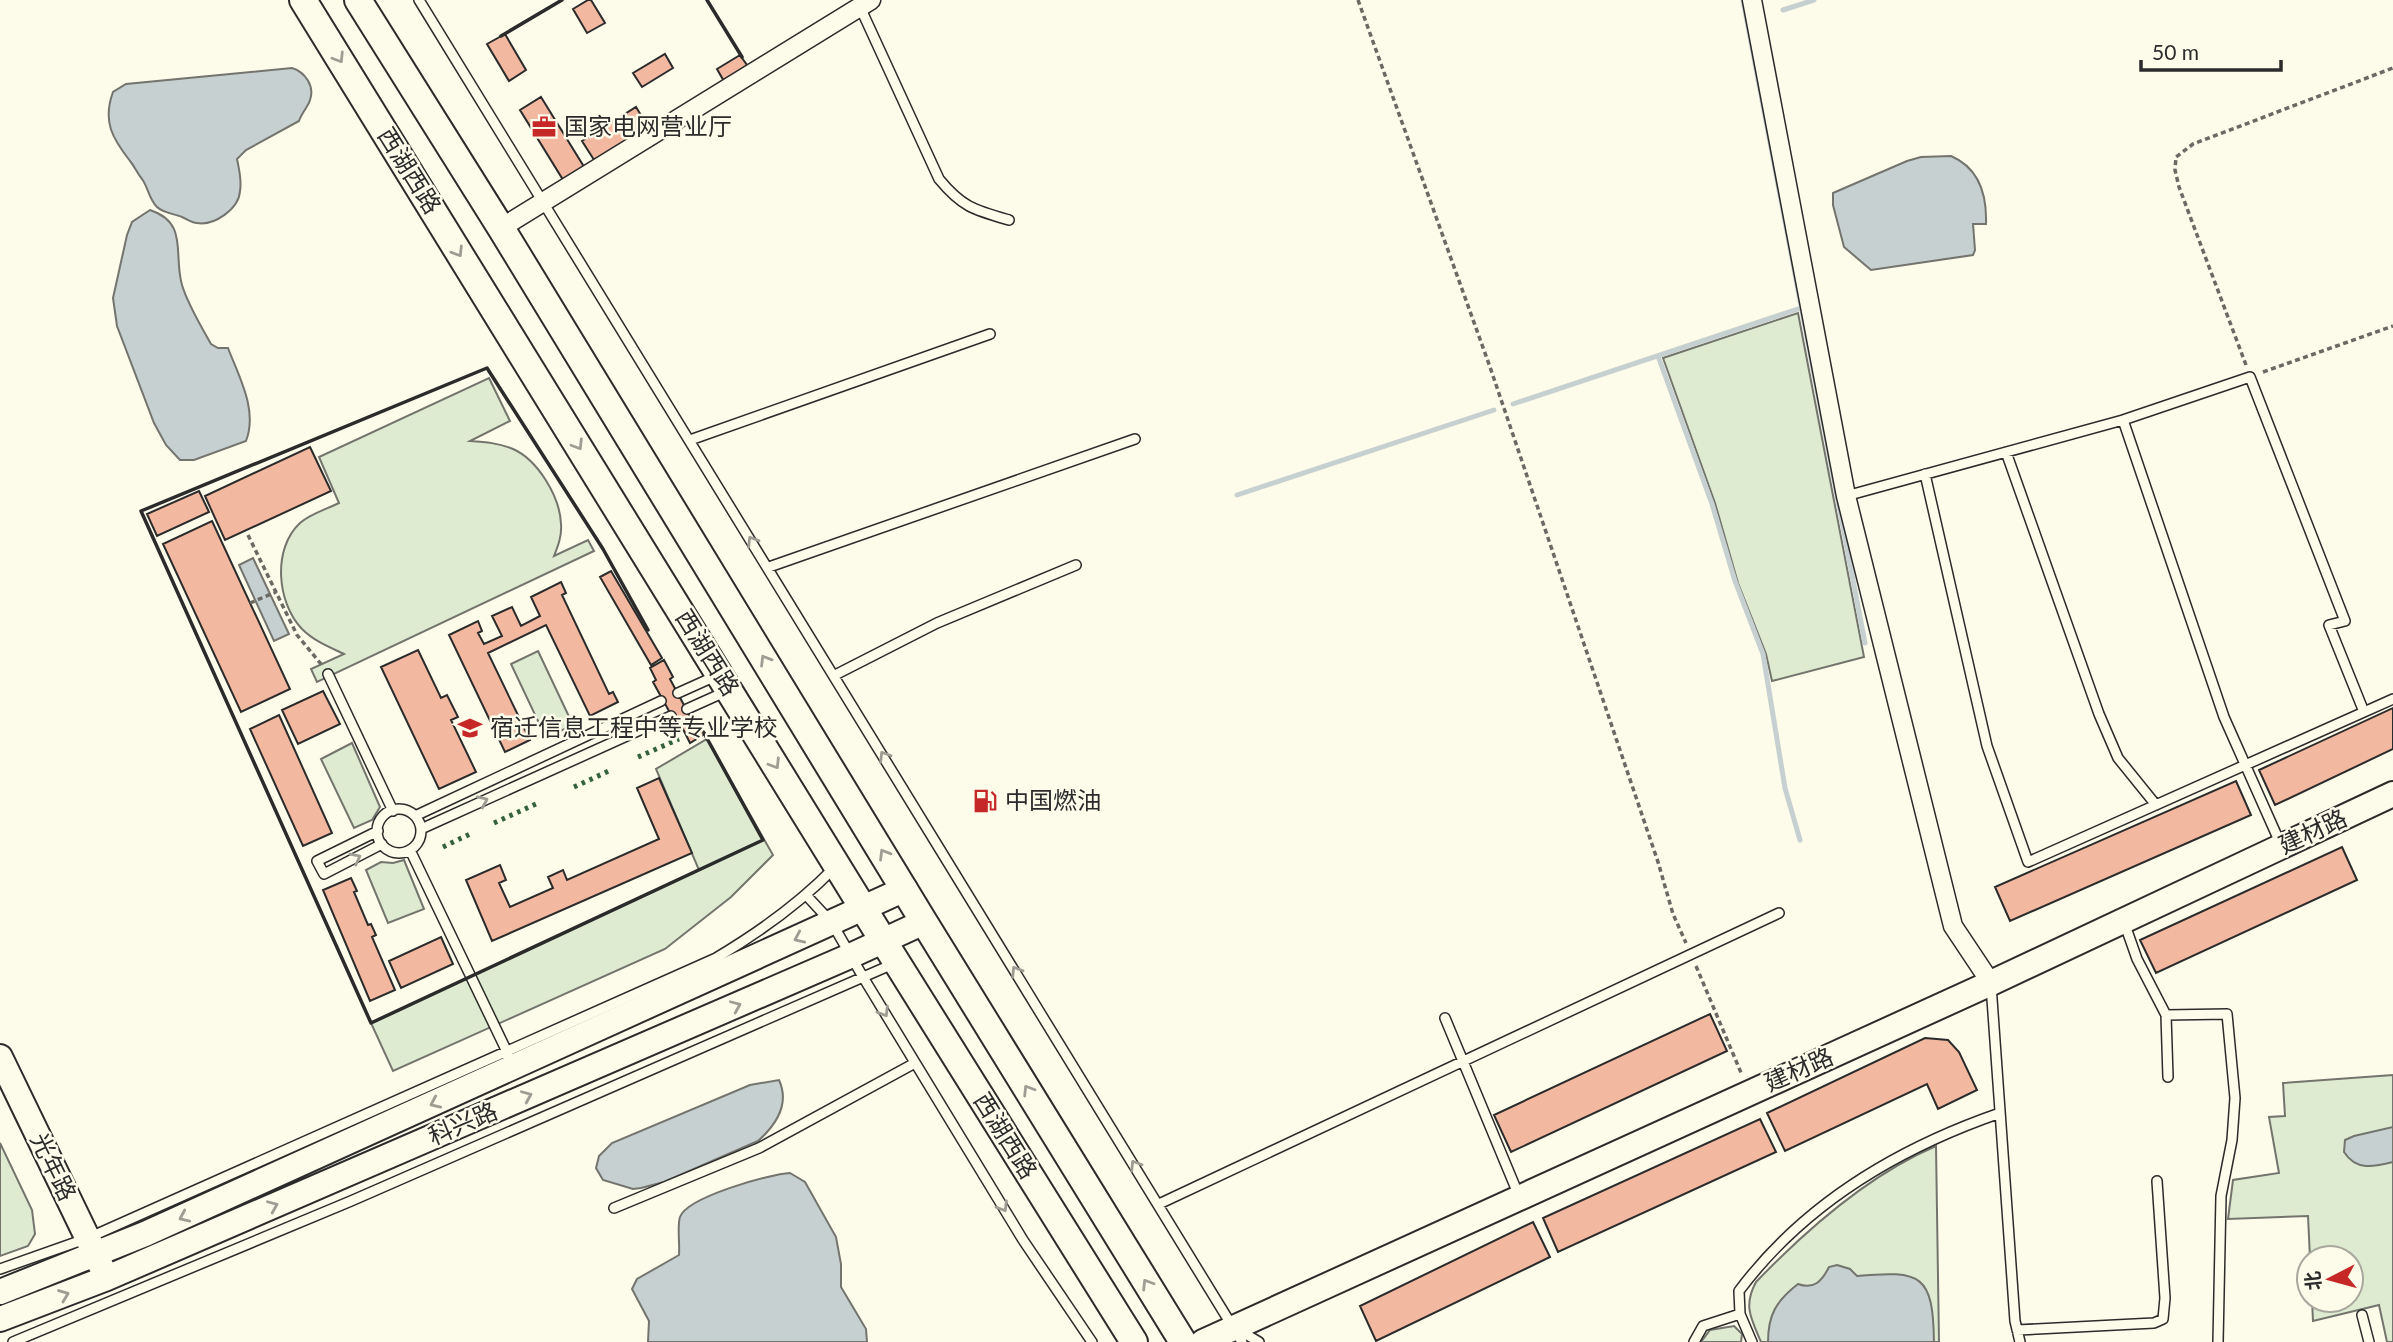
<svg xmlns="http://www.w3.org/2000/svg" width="2393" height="1342" viewBox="0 0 2393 1342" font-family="Lato,'Noto Sans SC',sans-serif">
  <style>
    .green { fill: #deebd1; stroke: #74746e; stroke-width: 2 }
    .water { fill: #c7d0d0; stroke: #74746e; stroke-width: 2 }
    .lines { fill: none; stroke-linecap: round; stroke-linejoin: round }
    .stream { stroke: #c7d0d0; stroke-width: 5 }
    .building { fill: #f2b8a0; stroke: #2b2b2b; stroke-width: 2 }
    .lane-casing { stroke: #2b2b2b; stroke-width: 12 }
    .street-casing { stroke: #2b2b2b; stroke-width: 21 }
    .secondary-casing { stroke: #2b2b2b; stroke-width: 28 }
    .primary-casing { stroke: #2b2b2b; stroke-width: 30 }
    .path { stroke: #6a6964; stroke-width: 3.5; stroke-dasharray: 5 3.5; stroke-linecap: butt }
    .lane { stroke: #fdfbea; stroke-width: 9 }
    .street { stroke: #fdfbea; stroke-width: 18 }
    .secondary { stroke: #fdfbea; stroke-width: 24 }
    .primary { stroke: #fdfbea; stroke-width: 26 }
    .hedge { stroke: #34623c; stroke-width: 5; stroke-dasharray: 3.5 5; stroke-linecap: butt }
    .wall { stroke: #2b2b2b; stroke-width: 3.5 }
    .oneway { stroke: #9e9d94 }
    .labels { text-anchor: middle; stroke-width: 5; stroke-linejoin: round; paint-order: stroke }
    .poi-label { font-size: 24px; fill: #2b2b2b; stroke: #fdfbea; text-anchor: start }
    .street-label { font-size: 24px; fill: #2b2b2b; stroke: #fdfbea }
  </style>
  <rect width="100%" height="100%" fill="#fdfbea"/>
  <path class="green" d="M1798 313 1864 657 1772 681 1766 654 1738 583 1715 503 1663 358Z
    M489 378 510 421 470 441C485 442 499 443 513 449 538 460 560 497 561 524 562 536 558 546 554 556L588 540 594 551 317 682 311 669 344 654C329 647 314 641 302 629 277 603 272 549 300 523 310 514 327 509 339 503L319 457Z
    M538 651 573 725 546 738 511 664Z
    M707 739 773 855 731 897 665 949 393 1071 371 1023 699 870 656 769Z
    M352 743 380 807 372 820 354 828 321 759Z
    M404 860 424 909 388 923 366 870 381 862 393 863Z
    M2393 1075V1342H2387L2379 1305 2313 1321 2312 1300H2351V1258H2310L2308 1216 2228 1219 2233 1180 2279 1173 2269 1117 2285 1116 2283 1083Z
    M0 1143 32 1210 35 1234 28 1246 0 1256Z
    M1936 1146 1939 1342H1761C1751 1318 1743 1306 1756 1282 1807 1229 1868 1175 1936 1146Z
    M1734 1326 1742 1334 1741 1342H1701L1710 1330Z"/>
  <path class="water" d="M292 68C305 72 315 86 310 100 308 107 302 112 299 121L246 150 237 159C239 169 242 180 240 191 239 209 214 226 197 223 191 223 187 219 182 217 175 214 163 213 157 207 149 199 148 187 142 179 137 173 135 167 130 161 113 139 102 122 113 92L126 84Z
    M1951 156C1979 168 1987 195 1986 224H1973L1975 250 1973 255 1871 270 1844 247 1833 205V193L1907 161 1921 157Z
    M150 210C189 223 173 254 182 285 188 305 201 326 211 344L218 348H228C239 377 258 410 246 441L194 460H180L166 445 154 423 117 326 113 298 127 235 132 222Z
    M253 558 289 634 274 641 239 565Z
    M779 1080C790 1104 776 1125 758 1141L664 1182 641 1188 633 1189 603 1180 596 1168 599 1156 612 1143 750 1085Z
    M2393 1127V1162C2374 1167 2356 1171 2344 1152L2345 1140 2354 1136Z
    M790 1173 805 1182 836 1237 841 1264V1287L866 1329 867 1342H648L649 1321 632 1289 637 1279 679 1255C680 1245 677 1225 680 1217 687 1197 770 1174 790 1173Z
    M1837 1265 1850 1269 1857 1276C1922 1270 1933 1275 1934 1342H1768C1768 1315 1776 1301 1798 1284 1814 1290 1822 1281 1829 1267Z"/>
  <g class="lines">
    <path class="stream" d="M1743 0 1865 643
      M1783 10 1814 0
      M1658 356 1712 504 1735 581 1763 654 1785 788 1800 840
      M1513 404 1801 308
      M1237 495 1494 410"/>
  </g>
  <path class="building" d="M588 0H591L605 23 587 33 573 9Z
    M505 34 526 70 509 81 487 44Z
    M665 54 673 68 642 87 633 73Z
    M740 55 749 68 725 83 717 69Z
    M541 97 586 170 565 183 520 110Z
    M636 107 650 130 596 163 582 141Z
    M310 447 331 491 225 540 205 496Z
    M199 491 209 512 157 536 147 514Z
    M212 521 290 689 241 712 163 544Z
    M611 571 662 658 651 665 600 577Z
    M561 582 566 593 562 595 609 694 613 692 618 702 590 716 546 625 488 653 530 740 505 752 449 635 478 621 482 631 478 633 484 644 502 636 492 616 512 607 521 626 540 616 531 597Z
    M418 650 441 698 447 695 458 717 451 720 476 772 439 789 381 667Z
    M664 660 673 677 670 679 692 720 696 717 705 734 690 743 683 729 680 731 653 682 656 680 650 668Z
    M323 691 340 724 298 744 282 710Z
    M2393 708V749L2275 805 2259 770Z
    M279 715 332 833 303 846 250 729Z
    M659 778 692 853 492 941 466 880 500 865 506 880 499 883 510 907 553 888 548 877 563 870 567 880 659 839 637 788Z
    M2236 781 2251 815 2010 921 1995 887Z
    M2342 847 2357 880 2156 973 2140 940Z
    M351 878 357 891 354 892 368 925 371 924 376 935 372 937 395 990 370 1001 323 890Z
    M441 937 453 964 401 988 389 961Z
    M1710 1014 1727 1051 1511 1152 1494 1115Z
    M1925 1038 1948 1040 1959 1052 1977 1090 1938 1109 1927 1084 1785 1151 1767 1113Z
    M1760 1119 1776 1152 1558 1252 1543 1218Z
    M1533 1222 1550 1257 1376 1341 1360 1306Z"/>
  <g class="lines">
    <g class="lane-casing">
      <path id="lane" d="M419 0 1242 1342
        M860 7 939 179C962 207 974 210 1009 220
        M2123 420 2224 717 2281 845
        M690 440 990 334
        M2006 452 2099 714 2118 758 2156 805
        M1846 496 2123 420 2250 377 2345 621 2329 625 2364 712 2028 862 1987 746 1925 474
        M769 567 1135 439
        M328 674 393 811
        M835 675 937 623 1076 565
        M678 693 718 675
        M687 709 727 691
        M2364 712 2393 699
        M377 831a22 22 0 1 1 44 0a22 22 0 1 1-44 0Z
        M415 816 661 701
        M421 829 671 716
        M378 831 317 861 324 874 382 844
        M410 850 509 1056
        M806 895 832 923 863 977 1023 1240 1092 1342
        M2124 922 2137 959 2166 1015 2227 1014 2235 1098 2232 1140 2221 1196 2218 1342
        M1991 985 2015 1321 2020 1342
        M2166 1015 2168 1077
        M1445 1018 1519 1196
        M1159 1204 1779 913
        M614 1208 759 1148 915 1063
        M0 1269 88 1238 716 958C758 933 799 904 834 868
        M2362 1315 2369 1342
        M1239 1330 1259 1342
        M2017 1330 2154 1323 2163 1319 2165 1298 2157 1181
        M13 1342 351 1201 893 964
        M1694 1342 1703 1326 1740 1314
        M1752 1342 1740 1314 1739 1291C1804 1204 1899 1148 2000 1113"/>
    </g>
    <g class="street-casing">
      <path id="street" d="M1752 0 1846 496 1953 926 1991 983
        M501 228 871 0"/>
    </g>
    <g class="secondary-casing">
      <path id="secondary" d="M0 1057 102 1268
        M0 1292 145 1234 905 889
        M0 1319 107 1278 850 956 924 922
        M1203 1342 1991 983 2393 794"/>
    </g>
    <g class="primary-casing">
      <path id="primary" d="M303 0 884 942 1134 1342
        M358 0 501 228 924 922 1183 1342"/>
    </g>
    <path class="path" d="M1358 0 1490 367 1658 862 1673 914 1686 943
      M2246 365 2179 187 2175 170 2176 157 2193 144 2393 68
      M2263 372 2393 326
      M248 535 297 635 321 664
      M250 603 276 592
      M1696 966 1742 1075"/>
    <use href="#lane" class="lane"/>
    <use href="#street" class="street"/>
    <use href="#secondary" class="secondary"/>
    <use href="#primary" class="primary"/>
    <path class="hedge" d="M638 757 679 739
      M574 787 611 770
      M494 823 538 803
      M443 847 472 833"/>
    <path class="wall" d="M707 0 742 57
      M501 36 562 0
      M648 630 603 549 487 368 141 511 371 1023 763 840 704 733"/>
  </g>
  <defs><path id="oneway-chevron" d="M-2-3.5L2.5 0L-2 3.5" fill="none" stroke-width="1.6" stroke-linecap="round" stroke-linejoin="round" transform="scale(1.75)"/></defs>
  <g class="oneway">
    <use href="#oneway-chevron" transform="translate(339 58) rotate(58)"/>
    <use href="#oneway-chevron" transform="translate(458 252) rotate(58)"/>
    <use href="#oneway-chevron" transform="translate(578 445) rotate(58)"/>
    <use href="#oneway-chevron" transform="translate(752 541) rotate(-122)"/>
    <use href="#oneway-chevron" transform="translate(765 660) rotate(-121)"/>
    <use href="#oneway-chevron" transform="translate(884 756) rotate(-122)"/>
    <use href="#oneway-chevron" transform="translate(775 764) rotate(58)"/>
    <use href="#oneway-chevron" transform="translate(483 801) rotate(-24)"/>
    <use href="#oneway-chevron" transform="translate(884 854) rotate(-121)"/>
    <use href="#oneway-chevron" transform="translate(356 858) rotate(-27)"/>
    <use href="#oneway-chevron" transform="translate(799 938) rotate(156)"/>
    <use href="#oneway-chevron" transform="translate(1016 971) rotate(-122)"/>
    <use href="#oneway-chevron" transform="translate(736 1006) rotate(-23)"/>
    <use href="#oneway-chevron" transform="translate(884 1012) rotate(59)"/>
    <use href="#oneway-chevron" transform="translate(1028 1090) rotate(-122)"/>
    <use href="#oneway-chevron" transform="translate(527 1096) rotate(-23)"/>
    <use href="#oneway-chevron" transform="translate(435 1103) rotate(156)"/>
    <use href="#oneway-chevron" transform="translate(1135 1165) rotate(-122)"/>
    <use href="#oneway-chevron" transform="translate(273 1206) rotate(-23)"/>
    <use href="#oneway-chevron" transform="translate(1003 1207) rotate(59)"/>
    <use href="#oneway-chevron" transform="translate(184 1217) rotate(156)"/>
    <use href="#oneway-chevron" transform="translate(1147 1284) rotate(-122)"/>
    <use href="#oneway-chevron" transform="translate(64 1295) rotate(-21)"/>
  </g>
  <defs>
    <g id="office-bare" transform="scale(1.89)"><path d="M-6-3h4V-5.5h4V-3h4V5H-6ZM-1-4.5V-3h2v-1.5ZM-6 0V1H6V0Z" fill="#c62828" stroke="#fdfbea" stroke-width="2.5" paint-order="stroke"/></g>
    <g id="school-bare" transform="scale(1.89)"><path d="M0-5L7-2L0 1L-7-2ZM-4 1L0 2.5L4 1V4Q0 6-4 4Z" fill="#c62828" stroke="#fdfbea" stroke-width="2.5" paint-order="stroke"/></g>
    <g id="fuel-bare" transform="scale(1.89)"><path d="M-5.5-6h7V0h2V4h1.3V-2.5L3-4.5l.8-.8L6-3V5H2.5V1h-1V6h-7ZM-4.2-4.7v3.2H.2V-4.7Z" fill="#c62828" stroke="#fdfbea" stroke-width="2.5" paint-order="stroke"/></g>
  </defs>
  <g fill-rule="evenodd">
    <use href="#office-bare" x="544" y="127"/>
    <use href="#school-bare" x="470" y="728"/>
    <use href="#fuel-bare" x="985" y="801"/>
  </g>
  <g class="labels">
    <g class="poi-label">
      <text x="564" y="135">国家电网营业厅</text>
      <text x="490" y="736">宿迁信息工程中等专业学校</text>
      <text x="1005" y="809">中国燃油</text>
    </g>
    <g class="street-label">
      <text transform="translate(409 171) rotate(58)" y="8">西湖西路</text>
      <text transform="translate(707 653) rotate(58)" y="8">西湖西路</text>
      <text transform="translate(2313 832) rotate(-25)" y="8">建材路</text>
      <text transform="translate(1799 1070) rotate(-24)" y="8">建材路</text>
      <text transform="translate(463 1124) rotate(-23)" y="8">科兴路</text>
      <text transform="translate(1005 1136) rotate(58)" y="8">西湖西路</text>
      <text transform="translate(53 1167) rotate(64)" y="8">光年路</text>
    </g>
  </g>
  <g transform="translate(2330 1279) rotate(264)"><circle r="33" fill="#fdfbea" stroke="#a9a89e" stroke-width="2"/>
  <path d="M0-5L12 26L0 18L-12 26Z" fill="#c62828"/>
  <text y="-10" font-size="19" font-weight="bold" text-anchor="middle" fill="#2b2b2b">北</text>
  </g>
  <path d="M2141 60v10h140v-10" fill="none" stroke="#2b2b2b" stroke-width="3.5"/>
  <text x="2152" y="60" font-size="21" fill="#2b2b2b" stroke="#fdfbea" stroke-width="5" paint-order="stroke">50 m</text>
</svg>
